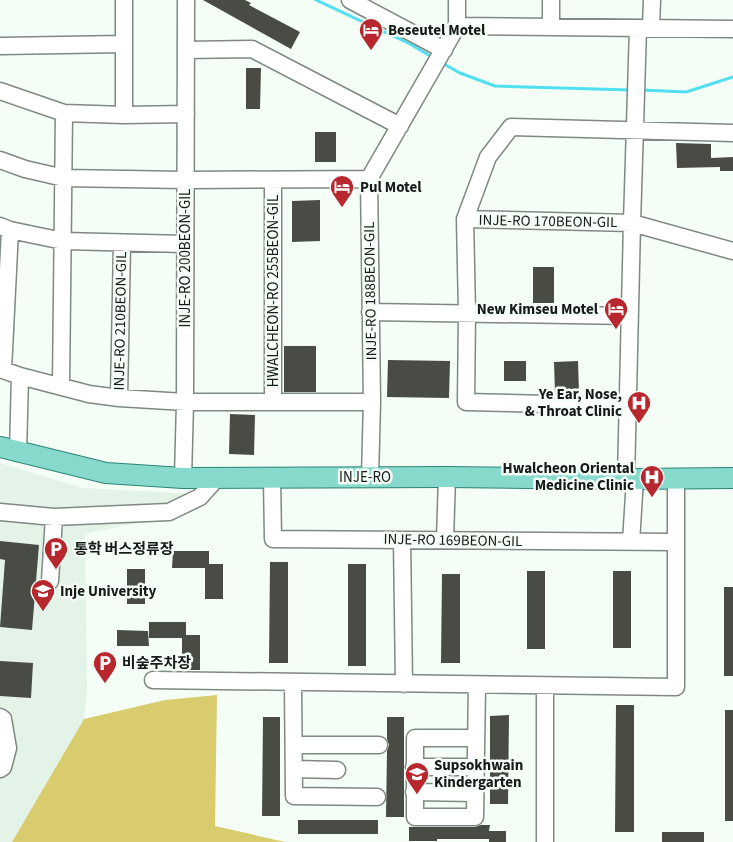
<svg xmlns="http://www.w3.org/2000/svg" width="733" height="842" viewBox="0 0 733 842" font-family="'Source Sans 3','Noto Sans KR',sans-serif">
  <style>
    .built { fill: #e3f3e7 }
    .green { fill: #d8cc6f }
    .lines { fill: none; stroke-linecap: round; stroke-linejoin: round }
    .stream { stroke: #50e0f1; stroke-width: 3 }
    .building { fill: #484c44 }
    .minor-casing { stroke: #808882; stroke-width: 19 }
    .major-casing { stroke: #2c8577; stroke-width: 22 }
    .minor { stroke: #fff; stroke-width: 16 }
    .major { stroke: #87d9cc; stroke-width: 20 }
    .labels { text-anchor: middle; stroke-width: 5; stroke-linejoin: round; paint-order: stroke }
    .poi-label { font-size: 15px; font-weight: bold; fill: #171a18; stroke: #f4fdf6; text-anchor: start }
    .street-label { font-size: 15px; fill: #171a18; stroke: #f4fdf6 }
  </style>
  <rect width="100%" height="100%" fill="#f4fdf6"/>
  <path class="built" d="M0 463 82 488 199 494V510L85 534 87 691 84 719 12 842H0Z"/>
  <path class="green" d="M217 695 215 826 285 842H12L84 719 165 700Z"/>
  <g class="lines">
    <path class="stream" d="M316 0 410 44 432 57
      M442 63 460 73 495 86 631 90
      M642 90 686 92 733 77"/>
  </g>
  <path class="building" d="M203 0H245L251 3 249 5 300 32 291 49Z
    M246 68H261L260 109H246Z
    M315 132H336V162H315Z
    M676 143 711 144V158L733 157V171H720V167L677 168Z
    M320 200V241L292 242V201Z
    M533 267H554V303H533Z
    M284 346H316V392H284Z
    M388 360 450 361 449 398 387 397Z
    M504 361H526V381H504Z
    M578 361 579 393 555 394 554 362Z
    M230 414 255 415 254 455 229 454Z
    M0 541 39 545 32 630 0 627 5 560 0 559Z
    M173 551H209V564H223V599H205V568H172Z
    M270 562H288V663H269Z
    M348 564H366V666H348Z
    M127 569H145V604H127Z
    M527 571H545V649H527Z
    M613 571H631V648H613Z
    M442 574H460V663H441Z
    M724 587H733V676H724Z
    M149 622H186V635H200V670H182V638H149Z
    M117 630 148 631 149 646H117Z
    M0 661 33 663 31 698 0 696Z
    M616 705H634V832H615Z
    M725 710H733V821H725Z
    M509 715 508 804H490V716Z
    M263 717H280V816H262Z
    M387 717H404V817H386L387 751 389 745 387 739Z
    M298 820H378V834H298Z
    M481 825H490L489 831H506V842H489V839H437V841H409V827H475Z
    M662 832H704V842H662Z"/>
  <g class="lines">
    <g class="minor-casing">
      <path id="minor" d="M350 0 444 50
        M457 26V0
        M551 26V0
        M651 28 652 0
        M0 46 124 44
        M186 50 252 49 400 126
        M0 91 64 113 124 115 186 114
        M124 115V0
        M0 160 25 169 64 178 185 180 369 179
        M369 179 457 26 733 29
        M369 179 372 402 370 478
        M465 219 632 223 733 251
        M0 226 10 230 63 241 185 244
        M370 312 630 316
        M0 369 20 376 89 394 119 398 185 402H372
        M3 370 10 230
        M61 386 64 113
        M119 398 122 244
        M273 402V181
        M628 406 466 402 467 313 465 219 488 157 511 127 733 133
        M18 453 20 376
        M272 477 273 539 676 542
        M183 478 185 402 186 0
        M626 479 632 223 638 28
        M0 512 54 517 169 512 200 497 218 477
        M402 540 404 684
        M445 540 447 477
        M631 542 635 479
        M50 581 54 517
        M153 680 676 687V478
        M293 682 294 796 377 797
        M545 686V842
        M0 717 3 719 8 748 3 767 0 769
        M476 738H415V817H475L477 685
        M294 745H379
        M414 767H476
        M294 769 337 770
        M414 792 475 793"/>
    </g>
    <g class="major-casing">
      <path id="major" d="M0 447 106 473 183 478 447 477 626 479 733 478"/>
    </g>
    <use href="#minor" class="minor"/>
    <use href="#major" class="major"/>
  </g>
  <defs>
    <g id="hotel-pin" transform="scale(1.25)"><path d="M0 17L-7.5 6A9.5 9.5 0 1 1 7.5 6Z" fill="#b8272d" stroke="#f4fdf6"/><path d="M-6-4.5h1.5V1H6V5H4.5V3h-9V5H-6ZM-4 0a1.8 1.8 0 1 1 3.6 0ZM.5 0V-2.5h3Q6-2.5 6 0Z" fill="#fff"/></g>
    <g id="hospital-pin" transform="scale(1.25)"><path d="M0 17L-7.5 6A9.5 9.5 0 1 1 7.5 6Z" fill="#b8272d" stroke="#f4fdf6"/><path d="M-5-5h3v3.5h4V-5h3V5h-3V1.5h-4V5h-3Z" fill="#fff"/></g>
    <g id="parking-pin" transform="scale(1.25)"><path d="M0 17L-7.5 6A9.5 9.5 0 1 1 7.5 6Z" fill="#b8272d" stroke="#f4fdf6"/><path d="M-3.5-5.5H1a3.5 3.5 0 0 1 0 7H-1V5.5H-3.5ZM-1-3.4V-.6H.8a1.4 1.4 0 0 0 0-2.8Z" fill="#fff"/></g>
    <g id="university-pin" transform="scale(1.25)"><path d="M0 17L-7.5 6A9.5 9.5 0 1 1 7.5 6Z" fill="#b8272d" stroke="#f4fdf6"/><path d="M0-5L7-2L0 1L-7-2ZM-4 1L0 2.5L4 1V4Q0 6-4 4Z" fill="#fff"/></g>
    <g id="school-pin" transform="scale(1.25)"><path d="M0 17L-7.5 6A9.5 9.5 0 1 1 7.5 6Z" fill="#b8272d" stroke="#f4fdf6"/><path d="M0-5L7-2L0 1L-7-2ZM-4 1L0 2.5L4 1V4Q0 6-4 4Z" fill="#fff"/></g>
  </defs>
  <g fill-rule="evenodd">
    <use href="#hotel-pin" x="371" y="30"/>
    <use href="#hotel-pin" x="342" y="187"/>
    <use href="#hotel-pin" x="616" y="309"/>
    <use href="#hospital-pin" x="639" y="403"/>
    <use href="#hospital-pin" x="652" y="477"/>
    <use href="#parking-pin" x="56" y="549"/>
    <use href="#university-pin" x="43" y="591"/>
    <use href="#parking-pin" x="105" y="663"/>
    <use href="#school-pin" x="417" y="774"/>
  </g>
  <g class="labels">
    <g class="poi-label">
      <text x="388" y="35">Beseutel Motel</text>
      <text x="360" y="192">Pul Motel</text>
      <text x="598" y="314" text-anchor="end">New Kimseu Motel</text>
      <text x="622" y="399" text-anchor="end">Ye Ear, Nose,<tspan x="622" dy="17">&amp; Throat Clinic</tspan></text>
      <text x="634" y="473" text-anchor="end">Hwalcheon Oriental<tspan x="634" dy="17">Medicine Clinic</tspan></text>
      <text x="74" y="554">통학 버스정류장</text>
      <text x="60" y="596">Inje University</text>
      <text x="122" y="668">비숲주차장</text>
      <text x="434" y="770">Supsokhwain<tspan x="434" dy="17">Kindergarten</tspan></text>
    </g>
    <g class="street-label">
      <text transform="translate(548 221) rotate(1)" y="5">INJE-RO 170BEON-GIL</text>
      <text transform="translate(185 258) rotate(-90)" y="5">INJE-RO 200BEON-GIL</text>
      <text transform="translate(273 291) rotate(-90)" y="5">HWALCHEON-RO 255BEON-GIL</text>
      <text transform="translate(370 291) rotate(-91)" y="5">INJE-RO 188BEON-GIL</text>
      <text transform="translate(120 321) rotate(-89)" y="5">INJE-RO 210BEON-GIL</text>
      <text x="365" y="482">INJE-RO</text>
      <text transform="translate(453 540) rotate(1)" y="5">INJE-RO 169BEON-GIL</text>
    </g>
  </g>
</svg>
